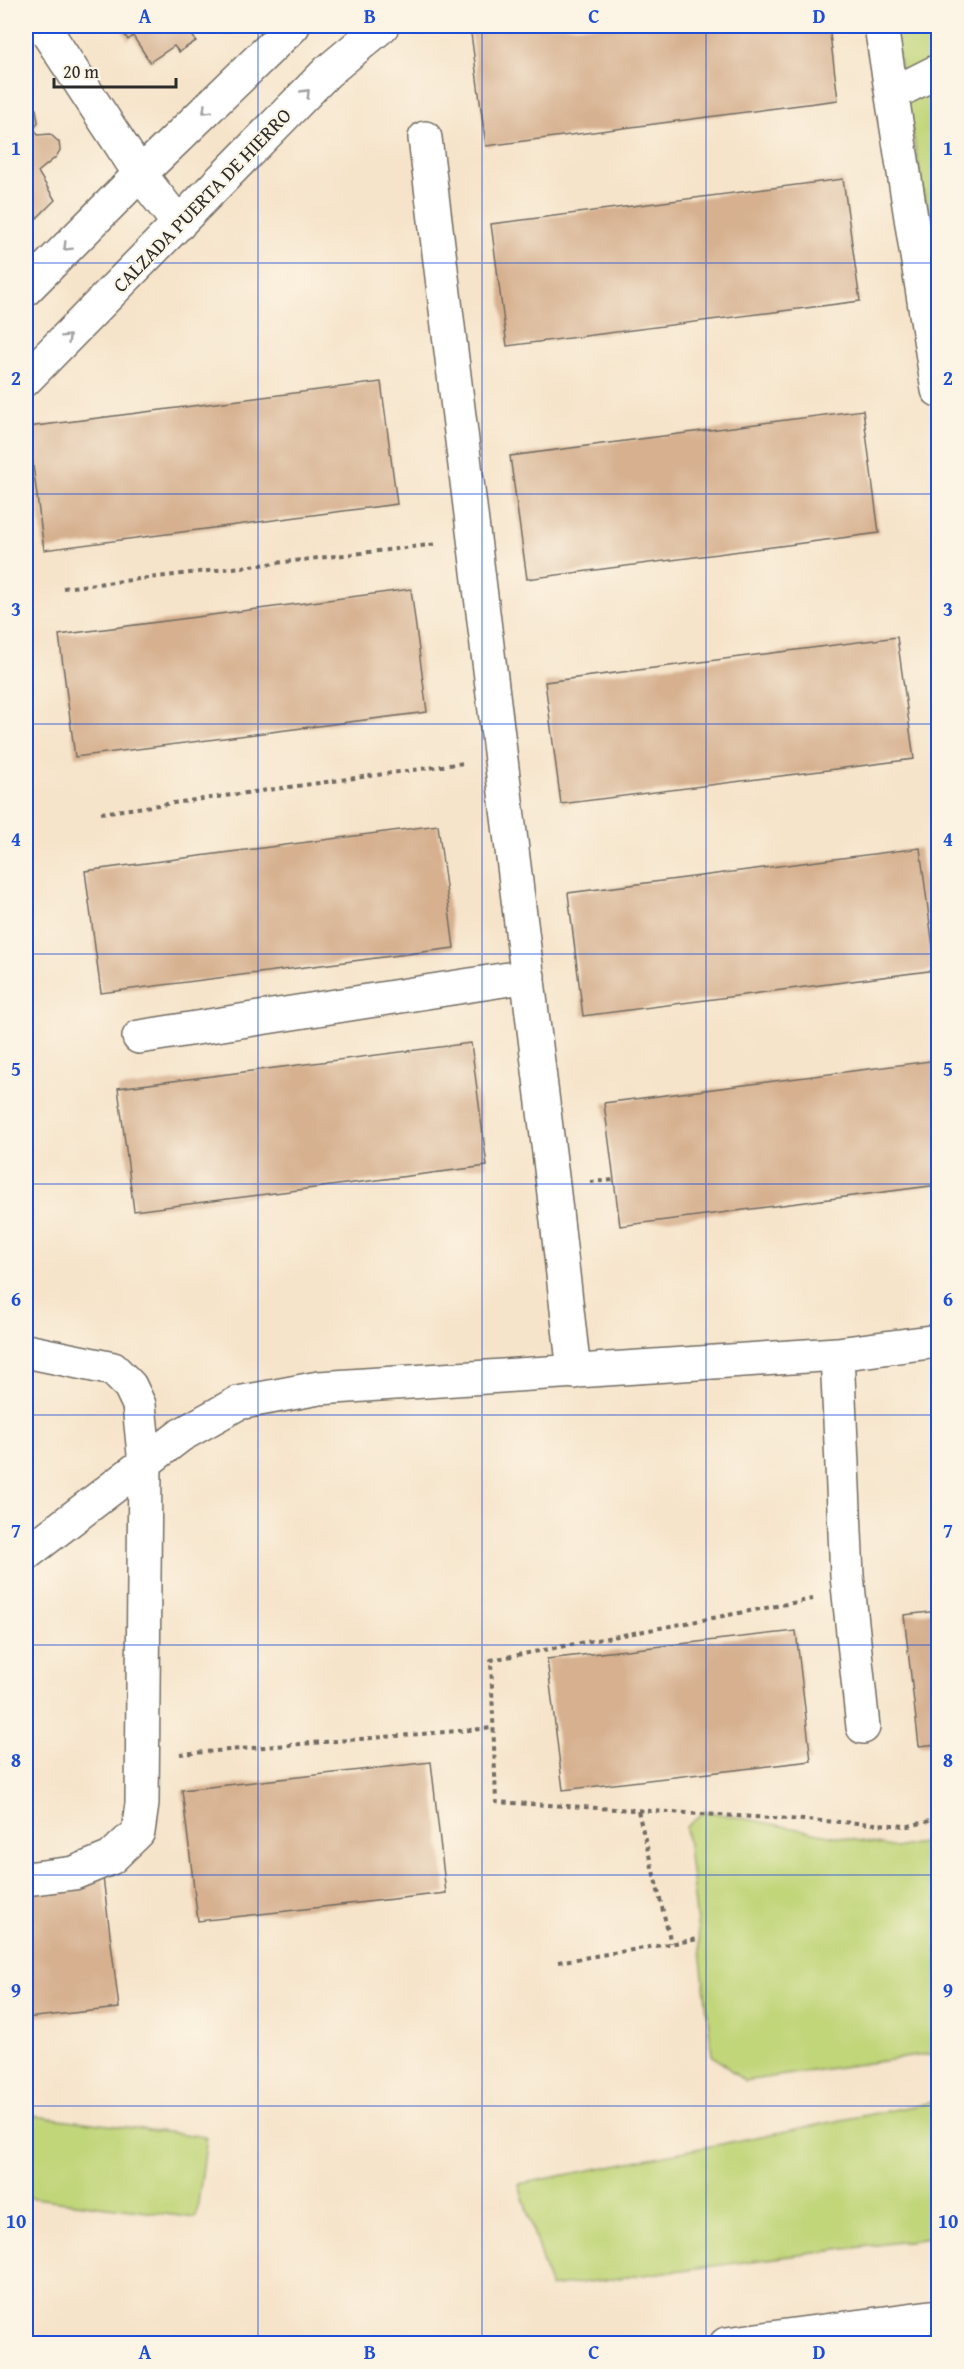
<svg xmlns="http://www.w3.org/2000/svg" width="964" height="2369" viewBox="0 0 964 2369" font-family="'Gentium Book Plus',serif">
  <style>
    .green { fill: #c1d579; stroke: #768052; stroke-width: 1.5 }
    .building { fill: #d6b08f }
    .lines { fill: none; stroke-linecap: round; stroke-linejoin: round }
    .minor-casing { stroke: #726c63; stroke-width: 36 }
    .path { stroke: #726c63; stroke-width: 4; stroke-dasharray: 4.5 4.5; stroke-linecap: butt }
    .minor { stroke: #fff; stroke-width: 33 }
    .oneway { stroke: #a0a0a0 }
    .grid { fill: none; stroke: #1d4ed8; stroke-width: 1.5; stroke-opacity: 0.55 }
    .labels { text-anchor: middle; stroke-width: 4.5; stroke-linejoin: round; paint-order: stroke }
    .street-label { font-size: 20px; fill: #2b2b2b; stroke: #fcf5e5 }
    .neatline { fill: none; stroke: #1d4ed8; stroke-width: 2 }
    .grid-label { font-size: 20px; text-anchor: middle; font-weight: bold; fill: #1d4ed8 }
  </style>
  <rect width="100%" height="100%" fill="#fcf5e5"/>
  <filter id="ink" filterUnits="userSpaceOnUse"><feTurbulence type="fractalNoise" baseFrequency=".0167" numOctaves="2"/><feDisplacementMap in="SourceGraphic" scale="12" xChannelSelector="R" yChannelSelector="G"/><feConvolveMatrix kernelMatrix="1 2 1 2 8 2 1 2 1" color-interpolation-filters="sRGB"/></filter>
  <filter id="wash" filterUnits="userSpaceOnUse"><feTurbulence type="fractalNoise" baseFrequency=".008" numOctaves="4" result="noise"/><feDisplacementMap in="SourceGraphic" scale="24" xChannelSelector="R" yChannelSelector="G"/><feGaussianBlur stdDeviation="1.35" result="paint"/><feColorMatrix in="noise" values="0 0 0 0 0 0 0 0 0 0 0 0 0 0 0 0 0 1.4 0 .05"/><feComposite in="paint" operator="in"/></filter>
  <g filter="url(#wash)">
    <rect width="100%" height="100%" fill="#f6e4ca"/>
    <path class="green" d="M893 26H938V273Z
      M705 1811 896 1848 938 1839V2053L744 2081 712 2055 686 1827Z
      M938 2101V2237L550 2287 519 2184Z
      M26 2115 207 2137 196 2218 26 2197Z"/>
    <g id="blocks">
      <path class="building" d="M119 26H186L196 41 179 52 174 46 150 62 133 36 128 40Z
        M470 26H829L838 100 486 146Z
        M26 103H29L36 109 38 122 34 129 38 135 50 134 59 142 60 150 56 157 38 172 55 200 37 218 28 200 26 202Z
        M843 179 860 301 507 346 491 224Z
        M381 382 397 504 44 550 28 427Z
        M863 410 879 533 527 579 510 456Z
        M411 589 427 712 75 757 59 635Z
        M897 637 914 759 561 804 545 682Z
        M438 825 454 948 101 993 85 871Z
        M920 848 936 970 583 1016 568 893Z
        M471 1043 487 1166 134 1211 118 1088Z
        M938 1060V1185L620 1226 604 1103Z
        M938 1611V1744L919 1746 904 1615Z
        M796 1631 811 1761 563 1790 547 1659Z
        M431 1762 446 1893 198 1921 182 1790Z
        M103 1877 119 2008 26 2018V1886Z"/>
    </g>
  </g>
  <g filter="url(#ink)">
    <use href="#blocks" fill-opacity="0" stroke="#726c63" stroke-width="1.5"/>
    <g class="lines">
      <g class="minor-casing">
        <path id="minor" d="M43 26 140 174 179 224
          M881 26 938 390
          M892 94 938 71
          M425 138 553 1185 574 1372
          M26 289 140 174 293 26
          M26 379 327 72 382 26
          M139 1037 528 976
          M26 1351 113 1369 130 1386 139 1405 145 1464 142 1804 138 1832 111 1858 74 1873 26 1879
          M837 1354 847 1576 863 1727
          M26 1554 181 1435 238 1403 319 1388 837 1354 938 1341
          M726 2344 938 2316"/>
      </g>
      <path class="path" d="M63 588 438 544
        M101 813 464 763
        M590 1182 614 1180
        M813 1599 491 1660 496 1802 909 1826 938 1819
        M180 1754 493 1728
        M638 1811 671 1943
        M558 1962 699 1939"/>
      <use href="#minor" class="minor"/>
    </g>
    <defs><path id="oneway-chevron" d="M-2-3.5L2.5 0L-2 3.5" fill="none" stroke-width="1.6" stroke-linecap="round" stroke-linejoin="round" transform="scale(1.5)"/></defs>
    <g class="oneway">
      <use href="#oneway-chevron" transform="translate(306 93) rotate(-46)"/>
      <use href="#oneway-chevron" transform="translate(206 110) rotate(136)"/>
      <use href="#oneway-chevron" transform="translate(67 247) rotate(135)"/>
      <use href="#oneway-chevron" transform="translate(67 338) rotate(-45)"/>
    </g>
  </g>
  <path class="grid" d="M258 26V2344M482 26V2344M706 26V2344M26 263H938M26 494H938M26 724H938M26 954H938M26 1184H938M26 1415H938M26 1645H938M26 1875H938M26 2106H938"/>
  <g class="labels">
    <g class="street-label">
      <text transform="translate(202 200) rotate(-46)" y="7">CALZADA PUERTA DE HIERRO</text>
    </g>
  </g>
  <rect width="964" height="2369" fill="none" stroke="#fcf5e5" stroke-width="66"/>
  <path d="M54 78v9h122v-9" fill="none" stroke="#2b2b2b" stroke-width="3"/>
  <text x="63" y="78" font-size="18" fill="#2b2b2b" stroke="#fcf5e5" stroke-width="4.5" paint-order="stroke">20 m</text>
  <rect x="33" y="33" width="898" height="2303" class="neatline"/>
  <g class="grid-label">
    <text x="145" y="23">A</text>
    <text x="370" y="23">B</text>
    <text x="594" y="23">C</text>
    <text x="819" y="23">D</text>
    <text x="16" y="155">1</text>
    <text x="948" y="155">1</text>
    <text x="16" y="385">2</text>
    <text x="948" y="385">2</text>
    <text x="16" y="616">3</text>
    <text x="948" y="616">3</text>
    <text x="16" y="846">4</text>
    <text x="948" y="846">4</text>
    <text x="16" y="1076">5</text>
    <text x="948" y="1076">5</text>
    <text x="16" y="1306">6</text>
    <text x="948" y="1306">6</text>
    <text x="16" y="1537">7</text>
    <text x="948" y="1537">7</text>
    <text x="16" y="1767">8</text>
    <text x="948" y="1767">8</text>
    <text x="16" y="1997">9</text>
    <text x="948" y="1997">9</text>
    <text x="16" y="2228">10</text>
    <text x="948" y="2228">10</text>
    <text x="145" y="2359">A</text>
    <text x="370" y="2359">B</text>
    <text x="594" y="2359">C</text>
    <text x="819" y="2359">D</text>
  </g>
</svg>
